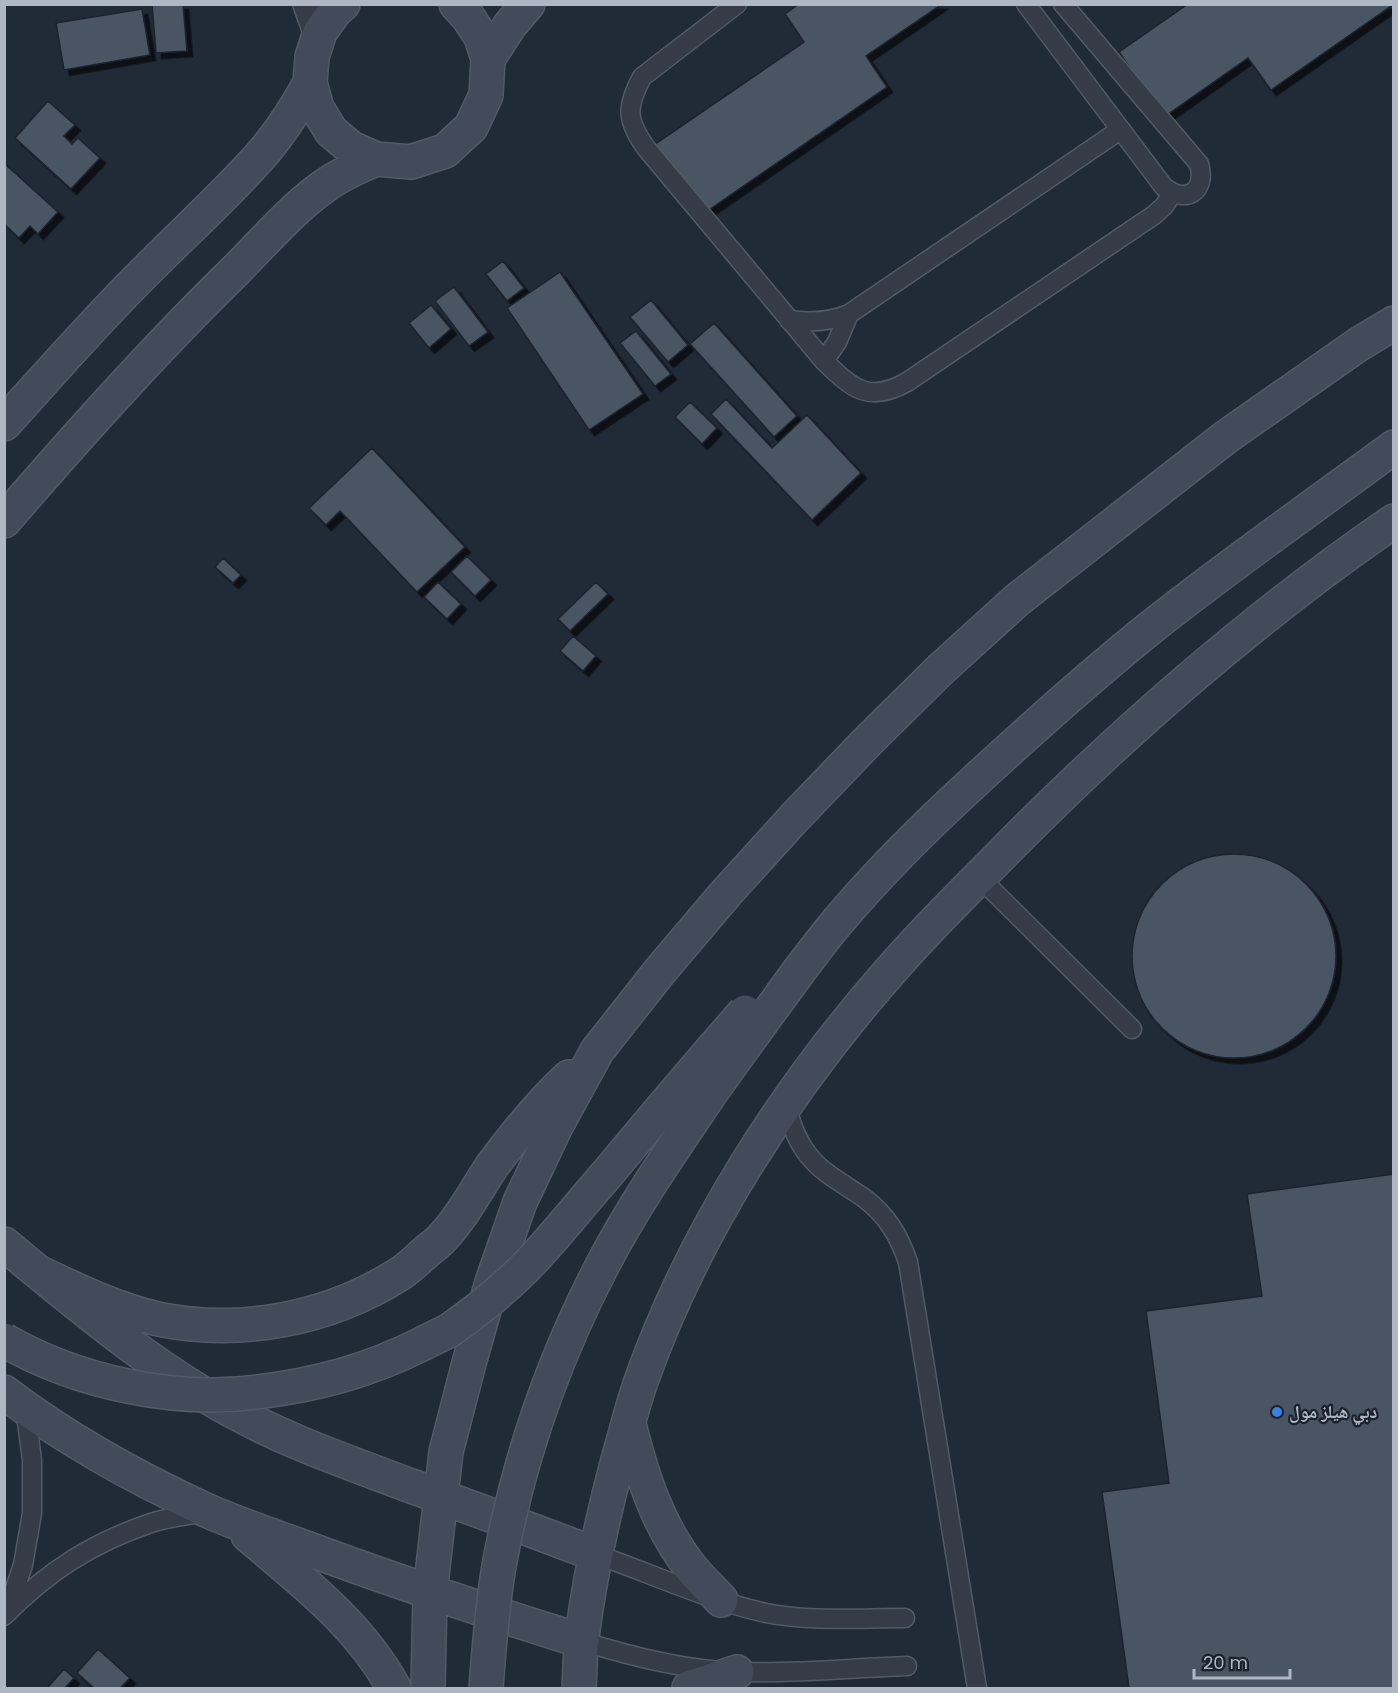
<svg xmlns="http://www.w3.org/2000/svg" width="1398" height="1693" viewBox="0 0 1398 1693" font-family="Poppins,'Noto Naskh Arabic',sans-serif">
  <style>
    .building { fill: #4a5462; stroke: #1c232e; stroke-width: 1.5; filter: url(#shadow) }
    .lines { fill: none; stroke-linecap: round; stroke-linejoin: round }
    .lane-casing { stroke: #525a65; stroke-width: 21 }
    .street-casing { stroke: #525a65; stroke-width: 36 }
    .secondary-casing { stroke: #525a65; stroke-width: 36 }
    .lane { stroke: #353c47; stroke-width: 18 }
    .street { stroke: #353c47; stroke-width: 33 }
    .secondary { stroke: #434b5a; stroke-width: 33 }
    .secondary-bridge-casing { stroke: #525a65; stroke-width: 36; stroke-linecap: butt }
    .secondary-bridge { stroke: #434b5a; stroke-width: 33 }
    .shop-dot { fill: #3f7fe0; stroke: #1a212c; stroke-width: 2 }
    .labels { text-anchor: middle; stroke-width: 4.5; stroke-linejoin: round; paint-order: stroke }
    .poi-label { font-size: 18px; font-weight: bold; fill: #afb7c4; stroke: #1a212c; text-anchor: start }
  </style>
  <defs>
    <filter id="shadow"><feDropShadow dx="5.5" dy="5.5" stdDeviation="0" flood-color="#0009"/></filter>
  </defs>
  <rect width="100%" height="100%" fill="#212a37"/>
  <path class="building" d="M152 4H183L187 51 156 53Z
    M799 4H942L866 56 887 87 703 214 654 145 804 42 785 14Z
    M1188 4H1394L1271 90 1248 58 1164 117 1119 52Z
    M142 9 150 55 64 70 56 23Z
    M48 101 75 125 64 136 72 144 78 138 100 158 71 189 15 138Z
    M4 163 58 212 38 234 30 226 19 238 4 224Z
    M503 261 524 288 507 301 486 274Z
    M560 272 643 394 589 430 507 308Z
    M454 287 488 332 469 346 435 301Z
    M651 300 688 345 668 362 630 317Z
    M431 305 451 329 429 348 409 323Z
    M714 323 797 416 774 437 690 344Z
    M636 331 671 374 655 386 620 343Z
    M726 399 772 448 807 415 861 473 812 520 711 414Z
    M690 402 717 428 702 444 675 417Z
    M372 448 465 547 417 592 340 511 326 525 309 508Z
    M467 556 491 580 475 596 451 572Z
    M223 558 241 575 233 583 215 567Z
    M438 582 461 604 447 619 424 597Z
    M596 582 608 594 570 631 558 619Z
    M573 636 596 656 583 671 560 651Z
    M1132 956a102 102 0 1 1 204 0a102 102 0 1 1-204 0Z
    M1394 1174V1688H1129L1102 1492 1169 1483 1146 1311 1262 1296 1247 1194Z
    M98 1649 130 1678 120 1688H94L77 1673Z
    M64 1669 74 1678 65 1688H47Z"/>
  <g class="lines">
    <g class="lane-casing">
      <path id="lane" d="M737 4 642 77C626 107 626 120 646 148L824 361C852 388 868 404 907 382L1154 215 1164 206 1172 194
        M1026 4 1164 187C1186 205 1207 191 1199 164L1063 4
        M789 320C810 323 829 322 849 314L1120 130
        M824 361 837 342 849 314
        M979 877 1132 1029
        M786 1106C792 1125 796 1140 809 1156 823 1174 846 1185 864 1198 887 1215 899 1236 908 1262L977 1688
        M595 1554C650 1573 710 1601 766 1613 811 1622 859 1618 905 1618
        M7 1612 23 1565 32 1513V1460L25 1407
        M4 1616C48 1571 92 1543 151 1523 168 1517 187 1516 205 1512
        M582 1641C632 1657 684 1670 738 1672 794 1674 851 1668 907 1666"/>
    </g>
    <g class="street-casing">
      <path id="street" d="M310 4 320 32"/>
    </g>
    <g class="secondary-casing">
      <path id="secondary" d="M343 4 335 11 320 32 312 57 310 83 317 108 331 131 351 148 376 159 411 162 445 151 471 127 486 95 488 59 481 37 468 17 456 4
        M488 59 510 25 528 4
        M4 424C52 371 99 317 150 267 184 233 220 200 253 164 276 140 294 112 310 83
        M4 521C78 435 153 351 234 272 261 245 292 209 323 187 339 175 357 167 376 159
        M1272 536 1394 447
        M4 1244C82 1308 158 1373 248 1419 298 1445 351 1463 403 1483 467 1506 531 1530 595 1554
        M40 1273C78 1291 117 1310 158 1319 240 1336 328 1319 398 1275 408 1269 417 1260 426 1252 432 1247 438 1243 443 1237 463 1216 476 1190 492 1166 515 1135 541 1103 569 1077
        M4 1392C67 1440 136 1478 208 1511 240 1525 273 1536 306 1548 397 1582 489 1612 582 1641
        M629 1424C642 1476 658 1527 692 1569 701 1580 712 1590 721 1600
        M248 1535C303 1582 359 1624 394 1688
        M428 1688 430 1593 446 1452 469 1363 492 1282 520 1202 556 1126 597 1051 660 971 727 892 796 816 868 741 941 669 1017 600 1226 437 1359 344 1394 323
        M579 1688C580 1671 580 1654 582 1637 590 1575 603 1515 619 1456 626 1432 632 1408 640 1384 693 1233 786 1089 892 969 929 926 970 887 1010 846 1128 727 1256 616 1394 521
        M689 1688 737 1672"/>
    </g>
    <use href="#lane" class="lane"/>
    <use href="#street" class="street"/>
    <use href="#secondary" class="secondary"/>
    <g class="secondary-bridge-casing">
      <path id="secondary-bridge" d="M4 1340C77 1382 174 1403 257 1392 316 1385 368 1371 422 1344 431 1339 441 1335 450 1330 481 1308 513 1282 539 1253 562 1228 584 1200 607 1174 652 1120 698 1065 745 1012
        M486 1688C489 1647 492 1607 499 1566 518 1461 553 1360 602 1266 633 1206 672 1150 710 1094 739 1053 769 1012 799 971 812 954 825 936 839 920 881 870 928 824 976 780 1029 731 1083 683 1139 637 1182 602 1227 569 1272 536"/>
    </g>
    <use href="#secondary-bridge" class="secondary-bridge"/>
  </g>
  <circle class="shop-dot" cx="1277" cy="1412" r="6"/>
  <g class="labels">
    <g class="poi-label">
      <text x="1289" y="1418">دبي هيلز مول</text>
    </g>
  </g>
  <rect width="1398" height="1693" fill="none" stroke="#afb7c4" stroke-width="12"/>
  <path d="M1194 1669v9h96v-9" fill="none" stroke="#afb7c4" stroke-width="3"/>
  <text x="1203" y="1669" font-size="18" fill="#afb7c4" stroke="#1a212c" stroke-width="4.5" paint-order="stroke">20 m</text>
</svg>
